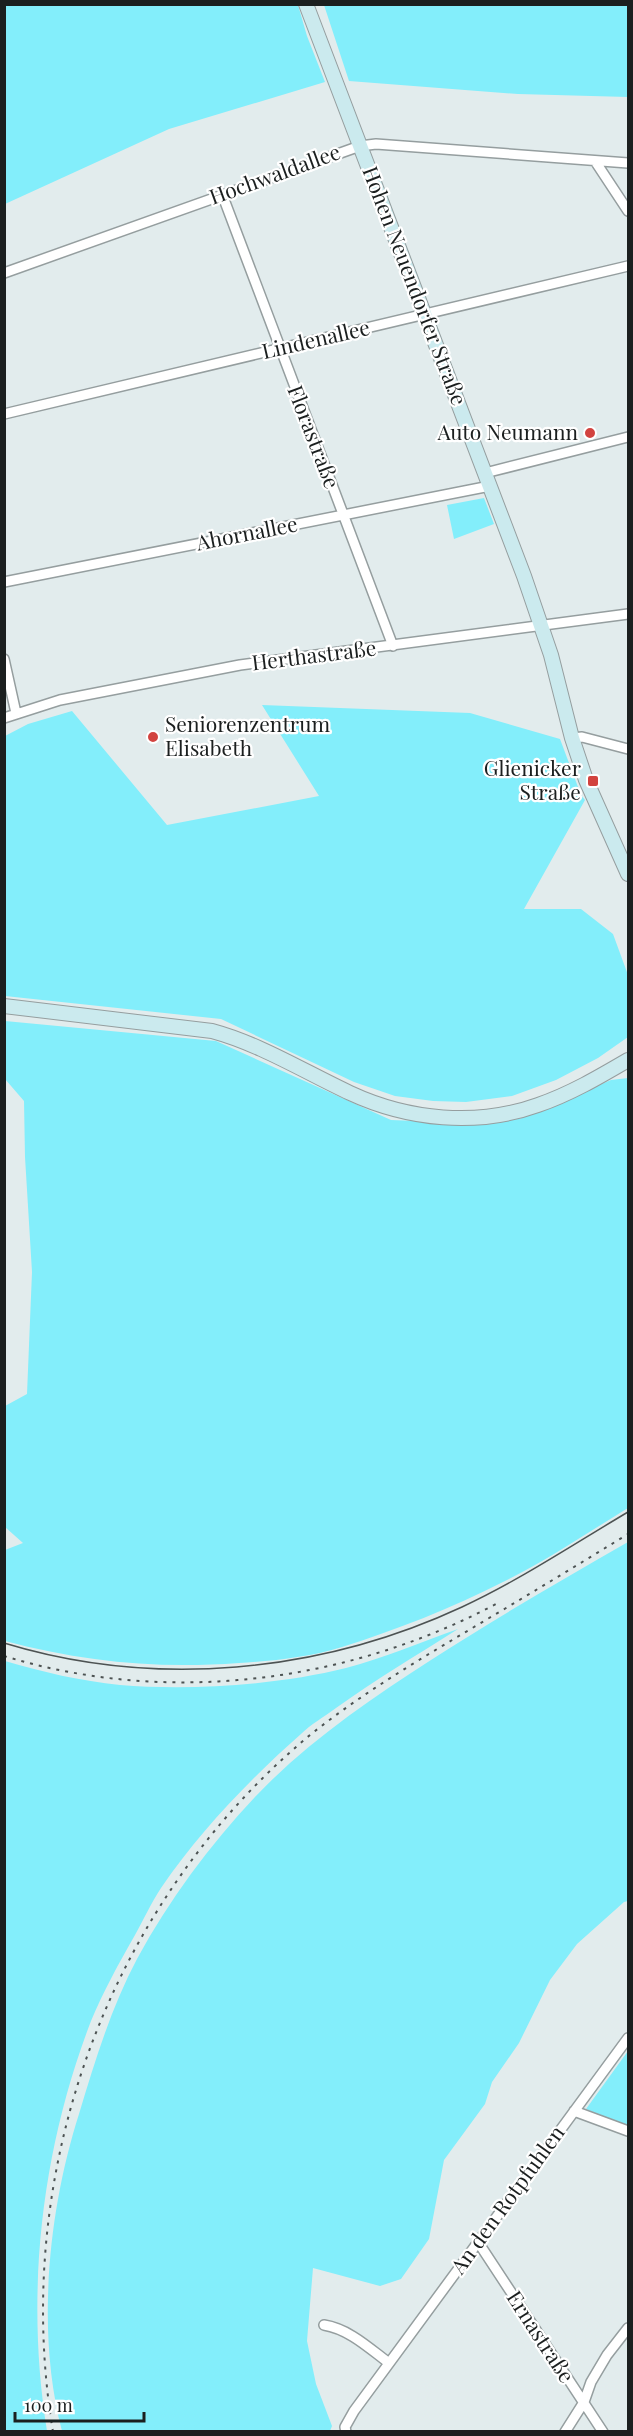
<svg xmlns="http://www.w3.org/2000/svg" width="633" height="2436" viewBox="0 0 633 2436" font-family="'Playfair Display',serif">
  <style>
    .green { fill: #83eefb }
    .lines { fill: none; stroke-linecap: round; stroke-linejoin: round }
    .street-casing { stroke: #959e9f; stroke-width: 12 }
    .secondary-casing { stroke: #959e9f; stroke-width: 16 }
    .street { stroke: #fff; stroke-width: 9 }
    .secondary { stroke: #cbeaee; stroke-width: 14 }
    .tram { stroke: #4d5353; stroke-width: 1.5 }
    .rail { stroke: #4d5353; stroke-width: 2; stroke-dasharray: 3 6; stroke-linecap: butt }
    .poi-dot { fill: #d2433f; stroke: #fff; stroke-width: 2 }
    .labels { text-anchor: middle; stroke-width: 4.5; stroke-linejoin: round; paint-order: stroke }
    .street-label { font-size: 21px; fill: #1b1f1f; stroke: #fff }
    .poi-label { font-size: 21px; fill: #1b1f1f; stroke: #fff; text-anchor: end }
  </style>
  <rect width="100%" height="100%" fill="#e2eced"/>
  <path class="green" d="M4 5H298L307 36 325 82 169 129 5 204Z
    M324 5H628V97L518 94 349 81Z
    M484 498 494 524 454 539 447 505Z
    M262 705 470 713 560 739 581 795 585 800 524 909H581L613 934 628 975V1037L598 1058 556 1080 512 1096 466 1102 433 1101 395 1096 354 1082 221 1019 5 996V736L28 724 72 711 167 825 319 796Z
    M5 1021 216 1041 391 1120 464 1123 519 1119 611 1080 628 1078V1508C587 1533 546 1561 503 1582 452 1608 396 1630 342 1647 310 1657 273 1661 239 1663 157 1669 84 1662 5 1641V1550L23 1543 5 1527V1406L27 1394 32 1272 25 1157 24 1101 5 1079Z
    M628 1542V1901L624 1902 577 1944 550 1980 519 2043 492 2082 485 2104 444 2160 429 2239 401 2279 380 2286 313 2268 307 2341 316 2384 332 2426 330 2431H62C36 2333 48 2211 79 2114 95 2061 111 2008 137 1959 169 1900 209 1846 255 1797 306 1743 369 1700 431 1660 496 1618 562 1580 628 1542Z
    M458 1629C417 1655 375 1680 336 1708 324 1717 311 1724 301 1734 249 1780 200 1831 161 1888 151 1903 144 1919 135 1935 119 1963 103 1992 91 2021 41 2151 25 2294 47 2431H5V1661C42 1672 81 1681 120 1685 190 1691 278 1685 346 1668 384 1658 421 1642 458 1629Z
    M628 2051V2127L586 2109Z"/>
  <g class="lines">
    <g class="street-casing">
      <path id="street" d="M595 161 628 211
        M222 194 393 646
        M4 273 360 146 376 144 628 163
        M4 414 628 266
        M485 473 628 437
        M4 582 490 486
        M4 659 16 713
        M4 718 60 700 240 665 628 614
        M572 738 582 737 628 749
        M574 2111 628 2131
        M478 2242 603 2432
        M324 2325C349 2329 369 2348 389 2363
        M346 2432 345 2427 354 2411 628 2038
        M565 2432 584 2402 591 2382 607 2355 628 2328"/>
    </g>
    <g class="secondary-casing">
      <path id="secondary" d="M306 4 524 576 551 655 572 738 586 780 628 874
        M4 1006 212 1031C260 1044 305 1072 350 1093 408 1120 477 1127 538 1105 570 1094 599 1077 628 1060"/>
    </g>
    <use href="#street" class="street"/>
    <use href="#secondary" class="secondary"/>
    <path class="tram" d="M4 1643C155 1689 320 1673 462 1607 520 1580 574 1544 628 1512"/>
    <path class="rail" d="M4 1656C167 1706 347 1683 496 1604
      M53 2432C10 2173 108 1903 310 1735 360 1695 415 1662 469 1630 523 1598 576 1566 628 1534"/>
  </g>
  <g class="poi-dot">
    <circle cx="590" cy="433" r="6"/>
    <circle cx="153" cy="737" r="6"/>
    <rect x="587" y="775" width="12" height="12" rx="3"/>
  </g>
  <g class="labels">
    <g class="street-label">
      <text transform="translate(275 175) rotate(-20)" y="7">Hochwaldallee</text>
      <text transform="translate(414 286) rotate(69)" y="7">Hohen Neuendorfer Straße</text>
      <text transform="translate(316 340) rotate(-13)" y="7">Lindenallee</text>
      <text transform="translate(313 437) rotate(69)" y="7">Florastraße</text>
      <text transform="translate(247 534) rotate(-11)" y="7">Ahornallee</text>
      <text transform="translate(314 656) rotate(-7)" y="7">Herthastraße</text>
      <text transform="translate(508 2200) rotate(-54)" y="7">An den Rotpfuhlen</text>
      <text transform="translate(540 2337) rotate(57)" y="7">Ernastraße</text>
    </g>
    <g class="poi-label">
      <text x="578" y="440">Auto Neumann</text>
      <text x="165" y="732" text-anchor="start">Seniorenzentrum<tspan x="165" dy="24">Elisabeth</tspan></text>
      <text x="581" y="776">Glienicker<tspan x="581" dy="24">Straße</tspan></text>
    </g>
  </g>
  <rect width="633" height="2436" fill="none" stroke="#1b1f1f" stroke-width="12"/>
  <path d="M15 2412v9h129v-9" fill="none" stroke="#1b1f1f" stroke-width="3"/>
  <text x="24" y="2412" font-size="18" fill="#1b1f1f" stroke="#ffffff" stroke-width="4.5" paint-order="stroke">100 m</text>
</svg>
